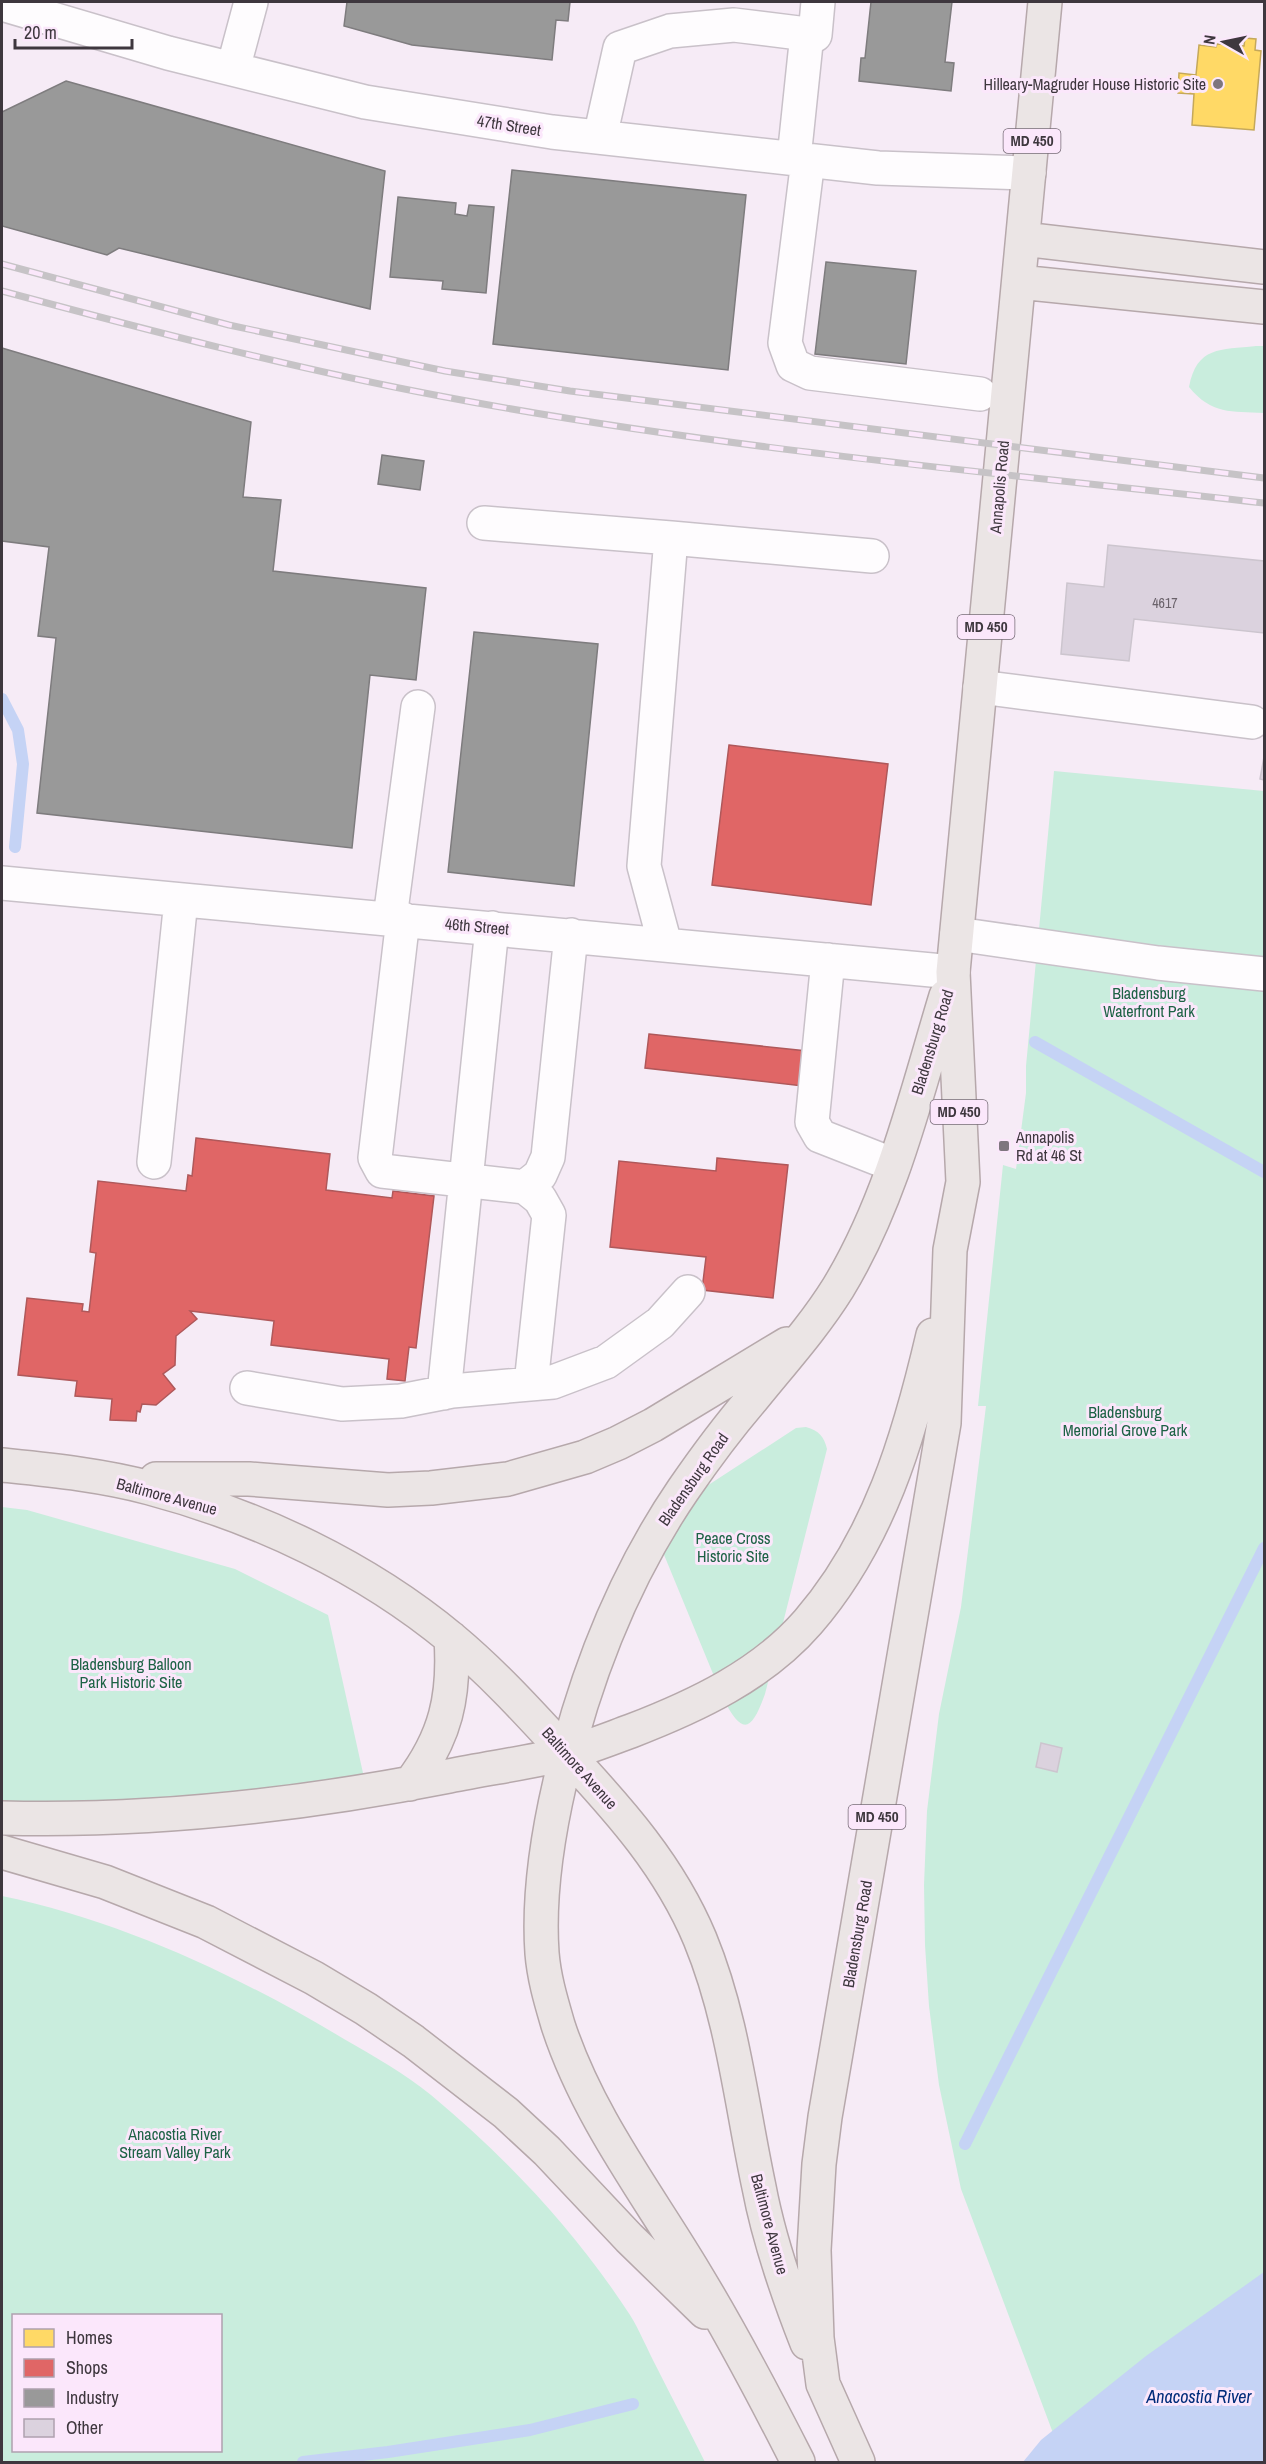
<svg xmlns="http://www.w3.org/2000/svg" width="1266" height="2464" viewBox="0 0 1266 2464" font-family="'Archivo Narrow',sans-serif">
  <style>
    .green { fill: #c9eddd; fill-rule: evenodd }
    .water { fill: #c5d3f5 }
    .homes { fill: #ffd966; stroke: #c5a85a; stroke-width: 1.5 }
    .shops { fill: #e06666; stroke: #af585a; stroke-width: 1.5 }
    .industry { fill: #999; stroke: #7e7c7e; stroke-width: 1.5 }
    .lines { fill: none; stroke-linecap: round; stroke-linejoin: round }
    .stream { stroke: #c5d3f5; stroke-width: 12 }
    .building { fill: #dbd2de; stroke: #ccc5ce; stroke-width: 1.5 }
    .minor-casing { stroke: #c9c1c9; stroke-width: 36 }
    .major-casing { stroke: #b6a8ab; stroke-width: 36 }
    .minor { stroke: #fefcfe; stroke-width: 33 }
    .major { stroke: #ebe5e5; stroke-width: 33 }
    .rail-casing { stroke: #c6c3c6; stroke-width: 7 }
    .rail { stroke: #fbe7fb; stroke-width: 4.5; stroke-dasharray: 14; stroke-linecap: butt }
    .poi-dot { fill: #7e767e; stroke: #fbe7fb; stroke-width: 2 }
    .labels { text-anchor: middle; stroke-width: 6; stroke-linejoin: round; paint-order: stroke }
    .number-label { font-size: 14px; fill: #6a626a }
    .shield { fill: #fbe7fb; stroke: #776c77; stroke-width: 1.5 }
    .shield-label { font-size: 15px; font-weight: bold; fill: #3e373e }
    .poi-label { font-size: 16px; fill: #3e373e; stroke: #fbe7fb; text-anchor: end }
    .street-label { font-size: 16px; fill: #3e373e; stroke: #fbe7fb }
    .park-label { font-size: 16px; fill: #1d6245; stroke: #fbe7fb }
    .water-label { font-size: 18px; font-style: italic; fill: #012c7a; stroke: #fbe7fb }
  </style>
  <rect width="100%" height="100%" fill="#f6ebf6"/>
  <path class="green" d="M1256 346H1264V413C1231 411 1212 415 1189 387 1197 346 1220 350 1256 346Z
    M1054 771 1264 791V2462L1053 2433 961 2189 939 2085 929 2006 925 1945 924 1885 927 1811 939 1714 961 1607 986 1406H978L1003 1165 1016 1169 1026 1093V1066Z
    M806 1427C819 1431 824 1436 827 1449L765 1694C752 1730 743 1738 723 1698L660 1545 670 1510 796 1428Z
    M2 1507 27 1510 235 1569 328 1615 365 1782 201 1801 2 1804Z
    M2 1896C122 1921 239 1976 344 2039 374 2056 405 2074 431 2095 508 2159 576 2232 630 2315 640 2331 647 2349 656 2366 672 2398 689 2430 705 2462H2ZM14 2316H220V2450H14Z"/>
  <path class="water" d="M1264 2272V2462H1023L1041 2440 1146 2356Z"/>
  <path class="homes" d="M1245 38 1256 39 1255 50 1261 51 1254 130 1192 125 1194 94 1178 93 1179 73 1196 75 1199 45 1216 47 1217 44 1244 46Z"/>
  <path class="shops" d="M729 745 888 764 871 905 712 885Z
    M649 1034 807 1051 803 1086 645 1068Z
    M196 1138 330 1154 326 1190 392 1198 393 1191 434 1196 416 1348 409 1347 405 1381 387 1379 389 1359 271 1345 274 1321 190 1311 197 1319 176 1336 175 1365 163 1374 175 1389 156 1405 142 1404 140 1412 137 1411 136 1421 110 1420 112 1399 75 1396 77 1381 18 1375 27 1298 83 1304 82 1311 89 1312 96 1253 90 1252 98 1181 186 1191 188 1175 192 1176Z
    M717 1158 788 1165 773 1298 702 1290 706 1257 610 1247 619 1161 716 1171Z"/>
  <path class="industry" d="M347 2H570L568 21 556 20 552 60 412 45 344 26Z
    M871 2H952L945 62 954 63 951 91 859 81 861 58H865Z
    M66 81 385 171 370 309 119 248 107 255 2 226V112Z
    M512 170 746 195 728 370 493 344Z
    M398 197 456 203 455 214 467 216 469 205 494 207 486 293 442 289 443 281 390 277Z
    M826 262 916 271 906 364 815 354Z
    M2 348 251 422 243 497 281 500 273 571 426 588 416 680 370 675 352 848 37 813 56 638 38 636 49 547 2 541Z
    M382 455 424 461 420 490 378 484Z
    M474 632 598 644 574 886 448 872Z"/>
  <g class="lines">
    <path class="stream" d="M2 699 18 730 23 764 15 847
      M1035 1042 1264 1172
      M965 2144 1264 1548
      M303 2462 388 2452 530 2430 633 2404"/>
  </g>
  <path class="building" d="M1108 545 1264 561V633L1134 619 1129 661 1061 654 1067 583 1104 587Z
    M1264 757V780L1260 779Z
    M1041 1743 1062 1748 1057 1772 1036 1767Z"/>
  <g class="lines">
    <g class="minor-casing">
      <path id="minor" d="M2 4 168 53 365 102 552 132 878 168 1029 173
        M233 69 251 2
        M600 137 620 48 670 31 734 25 815 35 818 2
        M794 158 807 34
        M808 160 785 343 793 365 810 373 980 394
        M484 523 671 538 644 866 665 944
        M671 538 872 556
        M980 687 1252 722
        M2 883 953 972
        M390 918 418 707
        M403 919 375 1158 382 1171 525 1187 540 1175 548 1157 571 935
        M957 934 1158 963 1264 974
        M828 960 812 1122 820 1136 894 1165
        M154 1162 181 900
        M525 1187 540 1199 549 1215 531 1384
        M247 1388 342 1404 401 1401 452 1391 553 1382 606 1362 660 1323 688 1292
        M444 1393 492 928"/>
    </g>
    <g class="major-casing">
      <path id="major" d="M1023 239 1264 267
        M1019 282 1264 307
        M2 1465C50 1470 102 1475 150 1488 259 1517 365 1567 452 1639 494 1674 530 1714 567 1754 620 1811 670 1867 700 1939 733 2019 741 2103 759 2187 769 2240 787 2292 807 2343
        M156 1479H249L388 1490 431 1488 508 1479 585 1457 618 1443 653 1425 787 1344
        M410 1784C446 1737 455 1696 451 1638
        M2 1818C152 1822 302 1805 449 1776 488 1768 527 1763 564 1754 587 1748 609 1739 631 1731 696 1706 762 1675 808 1622 879 1540 909 1438 933 1335
        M2 1852 105 1882 206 1922 314 1978 366 2009 413 2041 506 2113 547 2151 629 2238 705 2312
        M798 2462C766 2399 733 2336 696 2275 647 2193 588 2117 558 2025 551 2001 544 1978 542 1953 538 1896 547 1838 560 1782 584 1679 623 1578 683 1490 705 1458 728 1427 753 1398 782 1362 813 1328 838 1288 892 1199 916 1095 946 996
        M858 2462 823 2384 817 2338 814 2250 819 2164 825 2117 944 1423 950 1250 963 1182 953 972 1045 2"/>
    </g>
    <use href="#minor" class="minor"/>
    <use href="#major" class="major"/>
    <g class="rail-casing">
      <path id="rail" d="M2 264 229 325 445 371 570 391 1264 478
        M2 291C147 330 292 368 440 396 712 448 990 472 1264 503"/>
    </g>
    <use href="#rail" class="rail"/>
  </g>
  <g class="poi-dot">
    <circle cx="1218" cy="84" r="6"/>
    <rect x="998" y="1140" width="12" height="12" rx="3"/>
  </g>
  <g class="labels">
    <g class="number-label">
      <text x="1165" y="608">4617</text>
    </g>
    <g class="shield">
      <rect x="1003.5" y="129" width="57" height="24" rx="4.5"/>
      <rect x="957.5" y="615" width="57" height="24" rx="4.5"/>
      <rect x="930.5" y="1100" width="57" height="24" rx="4.5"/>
      <rect x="848.5" y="1805" width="57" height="24" rx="4.5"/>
    </g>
    <g class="shield-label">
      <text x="1032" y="146">MD 450</text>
      <text x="986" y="632">MD 450</text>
      <text x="959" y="1117">MD 450</text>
      <text x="877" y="1822">MD 450</text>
    </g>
    <g class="poi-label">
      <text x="1206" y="90">Hilleary-Magruder House Historic Site</text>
      <text x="1016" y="1143" text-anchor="start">Annapolis<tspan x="1016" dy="18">Rd at 46 St</tspan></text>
    </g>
    <g class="street-label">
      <text transform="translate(509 125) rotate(9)" y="6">47th Street</text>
      <text transform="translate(999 487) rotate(-85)" y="6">Annapolis Road</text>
      <text transform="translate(477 926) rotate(5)" y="6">46th Street</text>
      <text transform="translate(932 1042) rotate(-73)" y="6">Bladensburg Road</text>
      <text transform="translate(693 1479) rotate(-55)" y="6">Bladensburg Road</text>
      <text transform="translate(167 1496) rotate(15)" y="6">Baltimore Avenue</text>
      <text transform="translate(580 1768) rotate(48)" y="6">Baltimore Avenue</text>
      <text transform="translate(857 1934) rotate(-80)" y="6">Bladensburg Road</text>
      <text transform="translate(770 2224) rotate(75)" y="6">Baltimore Avenue</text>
    </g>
    <g class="park-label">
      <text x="1149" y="999">Bladensburg<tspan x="1149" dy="18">Waterfront Park</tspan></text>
      <text x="1125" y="1418">Bladensburg<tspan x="1125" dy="18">Memorial Grove Park</tspan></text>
      <text x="733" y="1544">Peace Cross<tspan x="733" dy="18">Historic Site</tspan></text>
      <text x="131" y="1670">Bladensburg Balloon<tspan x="131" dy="18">Park Historic Site</tspan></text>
      <text x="175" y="2140">Anacostia River<tspan x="175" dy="18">Stream Valley Park</tspan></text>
    </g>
    <g class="water-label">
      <text x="1199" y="2403">Anacostia River</text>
    </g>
  </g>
  <rect width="1266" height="2464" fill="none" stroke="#3e373e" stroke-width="6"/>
  <rect x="12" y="2314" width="210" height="138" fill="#fbe7fb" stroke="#afa1af" stroke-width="1.5"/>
  <rect x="24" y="2329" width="30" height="18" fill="#ffd966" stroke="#afa1af" stroke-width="1.5"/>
  <text x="66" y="2344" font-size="18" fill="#3e373e">Homes</text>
  <rect x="24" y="2359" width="30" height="18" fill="#e06666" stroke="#afa1af" stroke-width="1.5"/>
  <text x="66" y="2374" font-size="18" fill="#3e373e">Shops</text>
  <rect x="24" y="2389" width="30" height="18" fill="#999999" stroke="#afa1af" stroke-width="1.5"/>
  <text x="66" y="2404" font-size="18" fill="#3e373e">Industry</text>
  <rect x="24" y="2419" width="30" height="18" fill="#dbd2de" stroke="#afa1af" stroke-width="1.5"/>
  <text x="66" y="2434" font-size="18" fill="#3e373e">Other</text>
  <g transform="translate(1224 42) rotate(279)" stroke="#fbe7fb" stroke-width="4.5" paint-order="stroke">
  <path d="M0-4.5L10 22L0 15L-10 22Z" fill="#3e373e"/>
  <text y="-9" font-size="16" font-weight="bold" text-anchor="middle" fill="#3e373e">N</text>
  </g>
  <path d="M15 39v9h117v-9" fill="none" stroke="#3e373e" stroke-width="3"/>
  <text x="24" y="39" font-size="18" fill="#3e373e" stroke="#fbe7fb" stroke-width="4.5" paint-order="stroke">20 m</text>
</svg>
